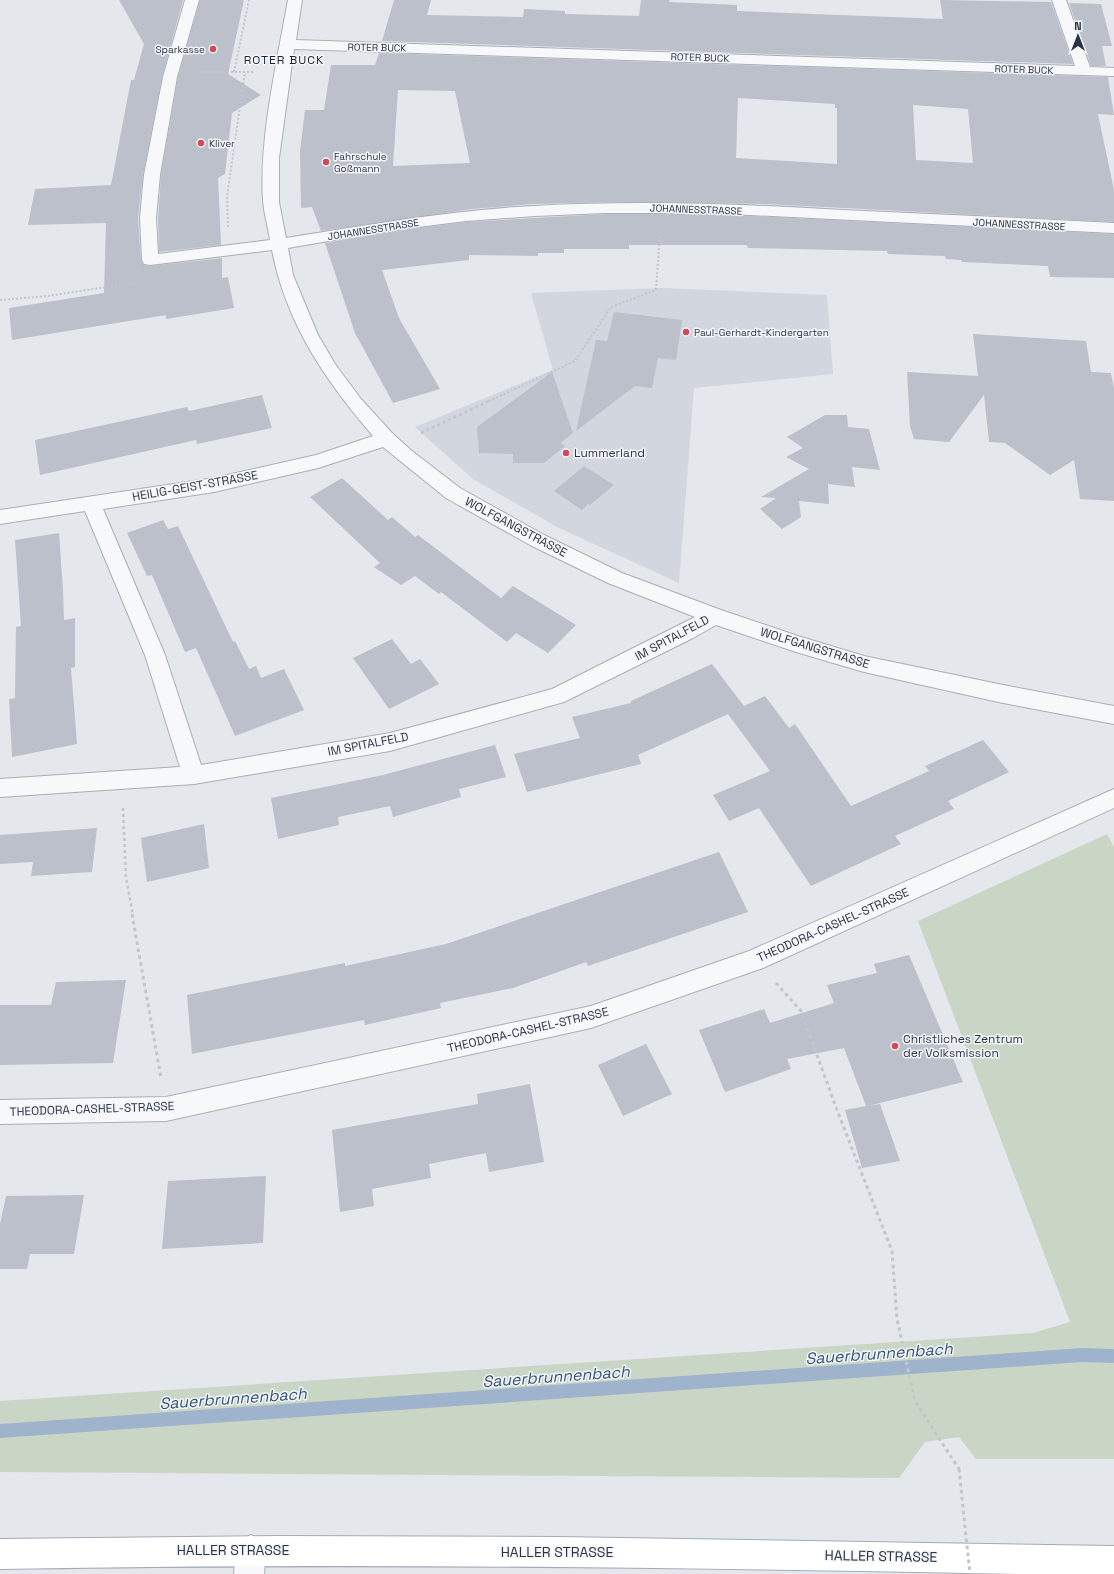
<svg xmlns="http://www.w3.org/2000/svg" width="1114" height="1574" viewBox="0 0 1114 1574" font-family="'Space Grotesk',sans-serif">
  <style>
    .built { fill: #d2d6de }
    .green { fill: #c9d6c5 }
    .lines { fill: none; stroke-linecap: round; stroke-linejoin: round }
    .stream { fill: #9fb4cc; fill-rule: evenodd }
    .building { fill: #bbc0ca; fill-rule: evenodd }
    .minor-casing { stroke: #a9aeb7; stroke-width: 2 }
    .major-casing { stroke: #a3abb8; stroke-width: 2 }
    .path-far2 { stroke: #c2c5cb; stroke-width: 2; stroke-dasharray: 2 2; stroke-linecap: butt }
    .path-far1 { stroke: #c2c5cb; stroke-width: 2.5; stroke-dasharray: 3 3; stroke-linecap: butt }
    .path { stroke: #c2c5cb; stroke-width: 3; stroke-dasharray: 3.5 3.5; stroke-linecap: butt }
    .minor { fill: #f7f8fa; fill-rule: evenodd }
    .major { fill: #fff; fill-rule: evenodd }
    .path-bridge { stroke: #c2c5cb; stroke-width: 3; stroke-dasharray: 3.5 3.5; stroke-linecap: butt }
    .poi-dot { fill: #d1495b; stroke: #f4f6f9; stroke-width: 1.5 }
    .labels { text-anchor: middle; stroke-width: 3; stroke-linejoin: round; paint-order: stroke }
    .far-street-label { font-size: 10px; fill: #2b3445; stroke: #f4f6f9 }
    .far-poi-label { font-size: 10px; fill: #2b3445; stroke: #f4f6f9; text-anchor: start }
    .far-quarter-label { font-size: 12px; letter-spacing: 1px; fill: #1d2536; stroke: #f4f6f9 }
    .poi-label { font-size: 12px; fill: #2b3445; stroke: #f4f6f9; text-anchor: start }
    .street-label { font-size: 12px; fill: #2b3445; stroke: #f4f6f9 }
    .near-street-label { font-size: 14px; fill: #2b3445; stroke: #f4f6f9 }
    .near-water-label { font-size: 16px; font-style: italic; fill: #34527a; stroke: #f4f6f9 }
  </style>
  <rect width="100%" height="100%" fill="#e4e7ec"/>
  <path class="built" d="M662 288 827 295 833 374 694 388 679 583 559 528 473 479 415 427 553 370 531 293Z"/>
  <path class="green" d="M1107 834 1114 847V1459H976L959 1437 925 1442 899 1478 0 1472V1401L1033 1333 1070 1322 918 921Z"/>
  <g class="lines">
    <path class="stream" d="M1082 1348 1114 1349V1363L1082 1362 0 1438V1424Z"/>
  </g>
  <path class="building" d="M119 0H183L162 77 143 175 138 218 141 261 144 265 150 266 222 258V278L228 277 234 308 166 319V315L12 340 9 308 104 293 106 223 28 225 35 189 111 185 131 80H134L144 44Z
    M200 0H244L228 74 261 95 232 113 225 174 218 178 221 245 159 252 158 218 161 175 178 77Z
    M394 0H431L427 15 523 17 524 9 565 11V14L639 16 641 0H670L669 2 737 5V11L943 19 940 0 1051 2 1073 64 382 41Z
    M1069 3 1101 4 1112 46H1102L1106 66H1091Z
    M379 53 1108 77 1114 115 1098 114 1114 190V222L766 204 611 202 534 204 472 209 321 231 312 207 301 208 300 151 305 110H324L331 65H375ZM398 90 455 91 470 163 393 166ZM738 98 835 104V108H837V164L736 158ZM913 105 968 109 973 163 916 160Z
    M605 214H709L1114 234V278L1050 277 1048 266 962 262 961 260 946 259 945 256 888 254 887 251 748 248 747 245H629V249H564V253H538V256L469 255V260L382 270 399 318 440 389 393 403 355 333 325 243 386 232 466 222Z
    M614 312 682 320 676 360 658 358 652 388 635 386 576 431 596 340 607 341Z
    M973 334 1086 341 1091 372 1111 373 1114 389V501L1080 499 1074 460 1050 475 1005 443 989 442 984 395 949 442 914 439 910 426 907 372 978 376Z
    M552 372 573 433 560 443 565 446 544 463H513V454L479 453 477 427Z
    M262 395 272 428 197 444 196 440 40 475 35 440 187 407 189 411Z
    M825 415H847L848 427 869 429 880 470 852 467 855 487 828 484 829 504 799 501 801 517 782 529 760 509 776 498 761 497 809 469 786 457 803 448 787 437Z
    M584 466 614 485 590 505 588 504 582 510 554 491Z
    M342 478 388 520 392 517 415 537 418 535 501 598 513 586 576 625 548 653 516 633 507 642 441 592 439 594 415 576 401 585 374 567 380 563 310 497Z
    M163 520 168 529 178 526 233 642 235 641 249 669 256 666 261 678 284 669 304 710 235 736 196 648 185 652 152 575 147 576 127 533Z
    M59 533 63 590 64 620 75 618V667L71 668 77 744 12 757 9 699 15 698 16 627 21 626 15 540Z
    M392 639 411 664 420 659 439 684 389 709 353 658Z
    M712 664 744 706 765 696 789 728 795 724 851 806 929 771 925 766 983 740 1009 772 948 801 954 809 895 836 901 844 811 886 759 808 729 821 713 795 770 771 728 714 638 755 641 764 527 792 514 754 580 738 572 717 631 703V701Z
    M495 745 506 777 459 789 461 797 393 817 390 806 338 817 339 825 278 839 271 798 383 775Z
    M204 824 209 868 147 882 141 838Z
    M97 828 92 872 31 876 33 862 0 864V835Z
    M719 852 748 912 588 966 586 962 513 988 440 1003 441 1008 365 1025 364 1020 192 1054 187 995 345 963V966L446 944Z
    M909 955 963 1082 868 1106 880 1104 900 1161 862 1168 845 1110 866 1106 844 1048 787 1059 791 1069 725 1092 699 1030 764 1009 770 1023 834 1003 827 985 877 973 874 964Z
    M126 980 113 1063 0 1065V1005H51L56 982Z
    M646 1044 672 1094 623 1116 598 1065Z
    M530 1084 544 1162 489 1172 486 1153 429 1164 431 1178 372 1189 374 1206 340 1212 332 1130 478 1104 477 1094Z
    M266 1176 263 1243 162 1249 168 1181Z
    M84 1195 74 1254H30L27 1269H0V1224L6 1196Z"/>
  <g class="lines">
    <g class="minor-casing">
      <path id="minor" d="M185 0H199L177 77 160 175 156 218 158 254 270 240C268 227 264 214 263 201 259 138 277 62 288 0H302L296 40 1075 66 1052 0H1066L1090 67 1114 68V76L294 49 279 158V202L286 238C369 225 451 210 534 206 637 200 740 204 843 210 933 214 1024 218 1114 223V233L709 213H605L535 216 466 221 386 231 288 248 293 275 318 335 335 364 361 399 393 434 412 451 460 488 544 535 622 573 721 610 798 636 864 656 1003 685 1114 706V724L1003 703 864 672 796 652 716 625 693 638 564 702 390 751 194 784 0 797V779L180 767 145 655 85 511 0 524V510L214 478 316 455 373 436C326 381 286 324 272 250L150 265 144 264 142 260 140 218 144 175 163 77ZM383 447 446 498 530 545 608 583 695 617 552 689 390 733 201 765 165 655 103 509 214 492 318 468Z
        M1114 789V808L763 968 591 1028 166 1121 0 1124V1100L166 1097 591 1006 749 951Z
        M251 1535 261 1540 266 1550 264 1574H234L236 1550 241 1540Z"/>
    </g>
    <g class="major-casing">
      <path id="major" d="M278 1536 557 1537 1114 1546V1574H1018C678 1567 339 1563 0 1569V1539Z"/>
    </g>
    <path class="path-far2" d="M199 72H254
      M234 72 249 0
      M228 227 227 196 245 72
      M0 300 48 296 138 282
      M489 401 575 361 611 307 656 290 660 232"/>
    <path class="path-far1" d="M421 433 491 400
      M123 808 126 878 133 915"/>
    <path class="path" d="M132 914 161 1078
      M776 983 801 1011 837 1110 892 1251 897 1319 915 1401 959 1469"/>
    <use href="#minor" class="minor"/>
    <use href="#major" class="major"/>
    <path class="path-bridge" d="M959 1469 970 1574"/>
  </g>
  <g class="poi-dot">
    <circle cx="213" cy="49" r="4"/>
    <circle cx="201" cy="143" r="4"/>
    <circle cx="326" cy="162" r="4"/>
    <circle cx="686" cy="332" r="4"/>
    <circle cx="566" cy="453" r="4"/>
    <circle cx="895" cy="1046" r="4"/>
  </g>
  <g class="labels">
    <g class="far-street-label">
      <text transform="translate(377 47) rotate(1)" y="4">ROTER BUCK</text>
      <text transform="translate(700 57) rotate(2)" y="4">ROTER BUCK</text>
      <text transform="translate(1024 69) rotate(2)" y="4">ROTER BUCK</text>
      <text transform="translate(696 209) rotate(2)" y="4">JOHANNESSTRASSE</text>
      <text transform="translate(1019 224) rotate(3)" y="4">JOHANNESSTRASSE</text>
      <text transform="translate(373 229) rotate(-9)" y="4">JOHANNESSTRASSE</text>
    </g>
    <g class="far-poi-label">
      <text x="205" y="53" text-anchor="end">Sparkasse</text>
      <text x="209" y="147">Kliver</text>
      <text x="334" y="160">Fahrschule<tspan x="334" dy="12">Goßmann</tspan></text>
      <text x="694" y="336">Paul-Gerhardt-Kindergarten</text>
    </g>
    <g class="far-quarter-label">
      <text x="284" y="64">ROTER BUCK</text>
    </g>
    <g class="poi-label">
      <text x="574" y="457">Lummerland</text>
      <text x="903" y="1043">Christliches Zentrum<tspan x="903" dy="14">der Volksmission</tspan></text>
    </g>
    <g class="street-label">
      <text transform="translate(195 486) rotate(-10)" y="4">HEILIG-GEIST-STRASSE</text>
      <text transform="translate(516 527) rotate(28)" y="4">WOLFGANGSTRASSE</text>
      <text transform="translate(672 638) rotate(-28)" y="4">IM SPITALFELD</text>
      <text transform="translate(815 648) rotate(17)" y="4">WOLFGANGSTRASSE</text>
      <text transform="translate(368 744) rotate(-11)" y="4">IM SPITALFELD</text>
      <text transform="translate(833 925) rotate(-24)" y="4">THEODORA-CASHEL-STRASSE</text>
      <text transform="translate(528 1030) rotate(-13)" y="4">THEODORA-CASHEL-STRASSE</text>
      <text transform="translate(92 1109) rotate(-2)" y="4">THEODORA-CASHEL-STRASSE</text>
    </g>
    <g class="near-street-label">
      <text x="233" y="1555">HALLER STRASSE</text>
      <text x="557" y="1557">HALLER STRASSE</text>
      <text transform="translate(881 1556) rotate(1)" y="5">HALLER STRASSE</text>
    </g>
    <g class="near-water-label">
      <text transform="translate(879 1353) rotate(-4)" y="6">Sauerbrunnenbach</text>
      <text transform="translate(556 1376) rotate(-4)" y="6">Sauerbrunnenbach</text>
      <text transform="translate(233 1398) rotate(-4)" y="6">Sauerbrunnenbach</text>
    </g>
  </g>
  <g transform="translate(1078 36)" stroke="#f4f6f9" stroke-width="3" paint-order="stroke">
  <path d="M0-3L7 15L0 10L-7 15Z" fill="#2b3445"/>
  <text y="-6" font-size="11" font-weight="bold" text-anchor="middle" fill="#2b3445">N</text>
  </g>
</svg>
